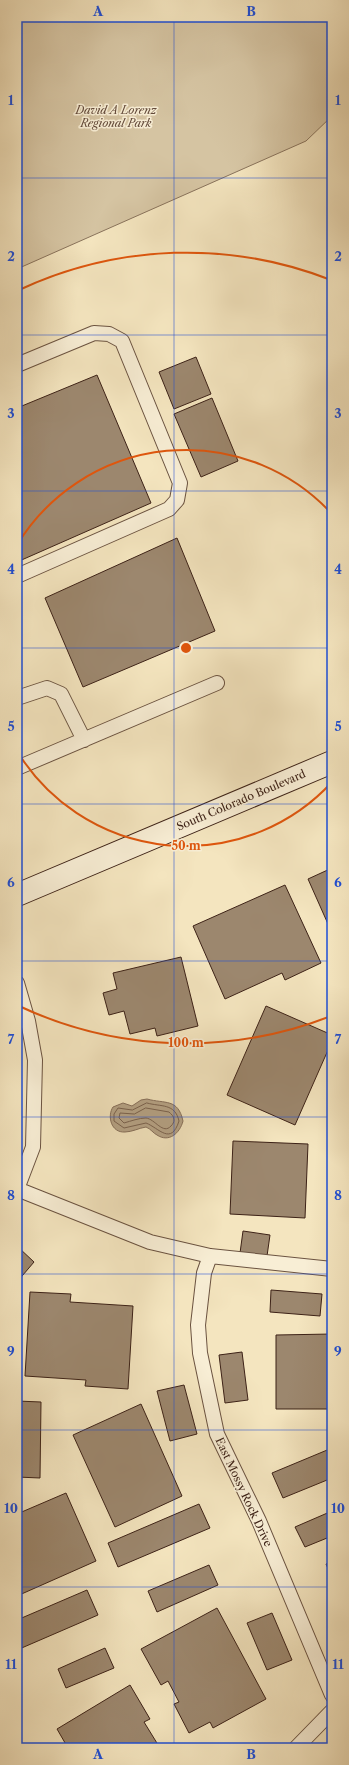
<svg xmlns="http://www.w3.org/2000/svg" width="349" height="1765" viewBox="0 0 349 1765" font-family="'Libre Caslon Text',serif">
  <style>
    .green { fill: #d5c4a2; stroke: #89735c }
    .water { fill: #b6a386; stroke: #866f5a }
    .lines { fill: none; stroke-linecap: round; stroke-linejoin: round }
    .shore { stroke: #7a624e; stroke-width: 1 }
    .building { fill: #9c876e; stroke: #3d2217 }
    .service-casing { stroke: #6b5341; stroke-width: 16 }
    .secondary-casing { stroke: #3d2217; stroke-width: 24 }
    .service { stroke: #f8eed5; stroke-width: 14 }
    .secondary { stroke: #f8eed5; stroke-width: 22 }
    .grid { fill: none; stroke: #1d4ed8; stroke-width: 1; stroke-opacity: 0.55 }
    .ring { fill: none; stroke: #df560d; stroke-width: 2 }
    .labels { text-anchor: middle; stroke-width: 3; stroke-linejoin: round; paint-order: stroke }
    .park-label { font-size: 11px; font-style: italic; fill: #634a3a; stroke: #f8eed5 }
    .street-label { font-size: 11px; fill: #3d2217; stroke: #f8eed5 }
    .centre { fill: #df560d; stroke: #f8eed5; stroke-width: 2 }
    .ring-label { font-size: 12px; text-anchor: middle; font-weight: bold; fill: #df560d; stroke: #f8eed5; stroke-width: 3; stroke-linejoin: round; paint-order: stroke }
    .neatline { fill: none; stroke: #1d4ed8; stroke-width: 1.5 }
    .grid-label { font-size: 13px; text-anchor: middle; font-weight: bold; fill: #1d4ed8 }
  </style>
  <rect width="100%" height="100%" fill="#f4e5bf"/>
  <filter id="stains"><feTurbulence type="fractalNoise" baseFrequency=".005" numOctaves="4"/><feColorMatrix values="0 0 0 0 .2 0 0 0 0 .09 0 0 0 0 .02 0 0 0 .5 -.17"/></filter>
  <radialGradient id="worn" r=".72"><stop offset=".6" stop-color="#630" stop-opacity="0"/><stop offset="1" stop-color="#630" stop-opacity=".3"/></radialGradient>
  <path class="green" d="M17 17H332V116L306 141 17 269Z"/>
  <path class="water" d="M147 1099C165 1104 178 1098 183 1121 180 1133 169 1143 157 1135 153 1133 151 1129 146 1127 139 1128 132 1132 125 1132 111 1133 107 1116 113 1107L123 1103 132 1106 141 1100Z"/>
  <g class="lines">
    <path class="shore" d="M147 1103C161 1107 175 1103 179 1121 171 1146 159 1128 146 1123L124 1128 114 1121V1114L118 1108 132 1110Z
      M146 1108 169 1112C171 1114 174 1116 174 1120 174 1122 173 1124 171 1126 163 1135 155 1119 146 1118 139 1118 131 1121 124 1123L119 1118 120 1113 134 1114Z"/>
  </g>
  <path class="building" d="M196 357 211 394 174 409 159 372Z
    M97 375 151 503 17 562V408Z
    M212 398 238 461 201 477 174 414Z
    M177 538 215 631 83 687 45 598Z
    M332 868V933L308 879Z
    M285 885 321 963 285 980 282 973 225 999 193 926Z
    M181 957 198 1026 157 1036 155 1028 130 1034 124 1011 109 1015 103 993 117 989 113 973Z
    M266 1006 332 1035V1041L295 1125 227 1095Z
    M233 1141 308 1144 305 1218 230 1214Z
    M243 1231 270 1235 267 1256 240 1253Z
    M18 1247 34 1262 17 1282V1248Z
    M271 1290 322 1294 320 1316 270 1312Z
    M30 1292 71 1294 70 1302 133 1306 128 1389 85 1386 86 1380 25 1376Z
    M332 1334V1409H276V1335Z
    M242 1352 248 1400 225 1403 219 1355Z
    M184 1385 197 1434 170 1441 157 1391Z
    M17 1401 41 1402 40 1478 17 1477Z
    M141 1404 182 1496 115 1527 73 1435Z
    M332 1448V1478L283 1498 272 1473Z
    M66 1493 96 1561 17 1596V1514Z
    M199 1504 210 1528 118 1567 108 1543Z
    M332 1511V1536L305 1547 295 1527Z
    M332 1562V1578L326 1564Z
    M209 1565 218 1585 157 1612 148 1591Z
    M87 1590 98 1615 17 1650V1620Z
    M217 1608 266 1699 213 1728 210 1722 189 1733 174 1704 179 1702 168 1681 161 1685 141 1649Z
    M272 1613 292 1660 267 1670 247 1623Z
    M105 1648 114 1668 66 1688 58 1669Z
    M130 1685 150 1719 144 1722 160 1748H68L57 1729Z"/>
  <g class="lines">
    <g class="service-casing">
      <path id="service" d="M17 365 94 333 109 334 122 341 180 483 177 500 169 509 17 576
        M17 698 47 688 61 694 84 740
        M17 768 217 683
        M17 983 28 1021 35 1060 33 1147 17 1189
        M17 1189 150 1242 210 1256 332 1269
        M210 1256 204 1273 198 1325 200 1353 217 1434 259 1521 332 1695
        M296 1748 332 1711"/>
    </g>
    <g class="secondary-casing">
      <path id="secondary" d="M17 895 332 762"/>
    </g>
    <use href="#service" class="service"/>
    <use href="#secondary" class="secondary"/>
  </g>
  <path class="grid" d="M174 17V1748M17 178H332M17 335H332M17 491H332M17 648H332M17 804H332M17 961H332M17 1117H332M17 1274H332M17 1430H332M17 1587H332"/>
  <g class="ring">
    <path d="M332 782A198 198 0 0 1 17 751M17 545A198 198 0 0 1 332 514"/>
    <path d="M331 1016A395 395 0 0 1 19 1006M19 290A395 395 0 0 1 331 280"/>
  </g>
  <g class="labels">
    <g class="park-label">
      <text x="116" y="114">David A Lorenz<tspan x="116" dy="13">Regional Park</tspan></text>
    </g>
    <g class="street-label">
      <text transform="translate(241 800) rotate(-23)" y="4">South Colorado Boulevard</text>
      <text transform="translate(244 1492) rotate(65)" y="4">East Mossy Rock Drive</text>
    </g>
  </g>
  <circle cx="186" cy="648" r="6" class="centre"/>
  <g class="ring-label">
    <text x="186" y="850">50 m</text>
    <text x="186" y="1047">100 m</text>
  </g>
  <rect width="349" height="1765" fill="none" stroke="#f4e5bf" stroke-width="44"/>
  <rect x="22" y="22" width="305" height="1721" class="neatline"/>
  <g class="grid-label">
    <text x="98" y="16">A</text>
    <text x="251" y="16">B</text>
    <text x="11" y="105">1</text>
    <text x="338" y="105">1</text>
    <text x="11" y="261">2</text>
    <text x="338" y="261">2</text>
    <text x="11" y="418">3</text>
    <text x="338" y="418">3</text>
    <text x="11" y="574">4</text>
    <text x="338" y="574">4</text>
    <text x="11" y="731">5</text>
    <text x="338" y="731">5</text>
    <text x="11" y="887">6</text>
    <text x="338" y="887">6</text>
    <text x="11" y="1044">7</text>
    <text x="338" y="1044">7</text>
    <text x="11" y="1200">8</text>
    <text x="338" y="1200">8</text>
    <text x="11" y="1356">9</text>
    <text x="338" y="1356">9</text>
    <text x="11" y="1513">10</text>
    <text x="338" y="1513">10</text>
    <text x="11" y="1669">11</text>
    <text x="338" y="1669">11</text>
    <text x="98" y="1759">A</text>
    <text x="251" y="1759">B</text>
  </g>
  <rect width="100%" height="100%" filter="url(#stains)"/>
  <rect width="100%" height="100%" fill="url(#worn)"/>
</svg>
